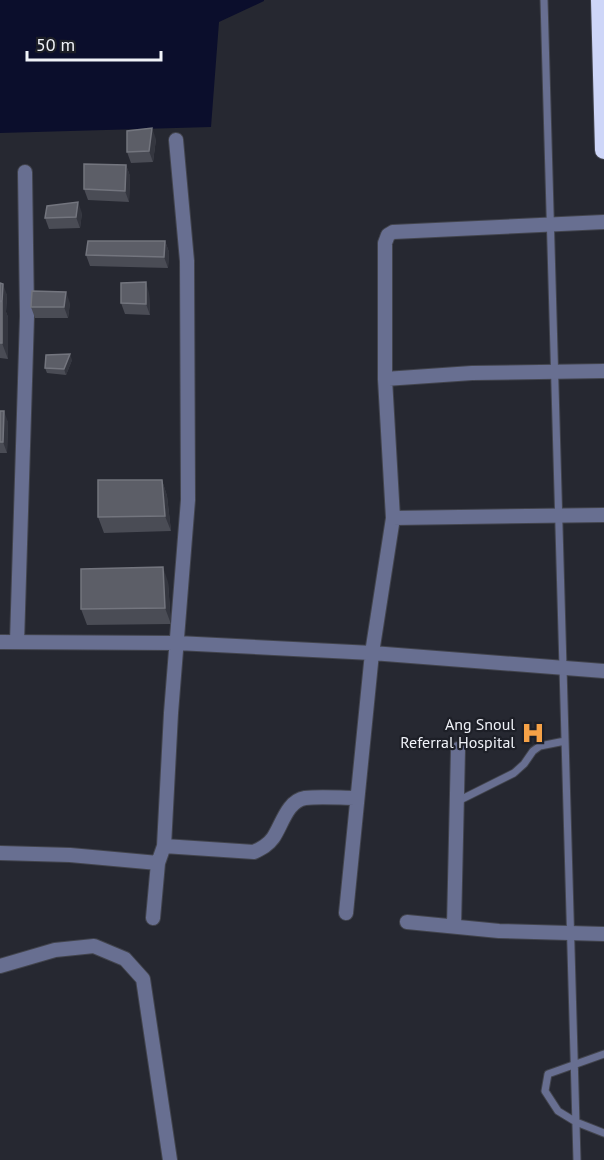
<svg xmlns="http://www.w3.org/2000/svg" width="604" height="1160" viewBox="0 0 604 1160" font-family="'PT Sans',sans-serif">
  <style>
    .water { fill: #0b0e2c }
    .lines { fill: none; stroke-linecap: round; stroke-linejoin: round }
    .lane-casing { stroke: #42444d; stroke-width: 9 }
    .street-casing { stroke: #42444d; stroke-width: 16 }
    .highway-casing { stroke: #42444d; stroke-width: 20 }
    .lane { stroke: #686f91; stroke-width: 7 }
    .street { stroke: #686f91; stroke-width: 14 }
    .highway { stroke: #ced6f8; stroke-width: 18 }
    .wall { fill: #4a4c55 }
    .shaded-wall { fill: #34363f }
    .building { fill: #5c5e67; stroke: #73757e; stroke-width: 1.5 }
    .labels { text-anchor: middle; stroke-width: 4.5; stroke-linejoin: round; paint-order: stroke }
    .poi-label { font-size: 16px; fill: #f0f2f8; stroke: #1d1f27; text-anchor: end }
  </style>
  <rect width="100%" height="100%" fill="#262831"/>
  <path class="water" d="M0 0H264V1L219 22 211 127 0 133Z"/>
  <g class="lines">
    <g class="lane-casing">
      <path id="lane" d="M544 0 577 1160
        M458 801 514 773 524 764 533 751 540 746 565 741
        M604 1054 548 1074 545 1091 558 1111 576 1122 604 1133"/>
    </g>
    <g class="street-casing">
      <path id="street" d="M385 379 472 373 604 371
        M393 518 604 515
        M0 642 177 643 372 653 604 671
        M17 642 27 316 25 172
        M164 846 254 852C262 848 268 845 273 838 282 825 287 801 305 798 321 796 341 798 357 798
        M0 853 70 855 158 863
        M346 913 372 653 393 518 385 379V243L388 235 393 232 604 222
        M153 918 158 863 164 846 171 713 188 500 187 261 176 140
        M407 922 499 931 604 934
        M454 926 458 749
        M0 966 55 950 94 946 125 959 143 979 170 1160"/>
    </g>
    <g class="highway-casing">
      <path id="highway" d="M600 0 604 150"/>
    </g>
    <use href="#lane" class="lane"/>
    <use href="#street" class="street"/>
    <use href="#highway" class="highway"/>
  </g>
  <path class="wall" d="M156 139 153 162 131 163 127 152Z
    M126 165 130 176 129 202 88 200 84 189Z
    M82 213 80 228 49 229 45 218Z
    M165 241 169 252 168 268 90 266 86 255Z
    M0 283 7 295 6 312 8 317V359L0 358Z
    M149 293 150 315 125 314 121 303Z
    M70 303 68 318H35L31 307Z
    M72 360 66 375 47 373 45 368Z
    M0 411 8 422 7 453H0Z
    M162 480 167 496 171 531 104 533 98 517Z
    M168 582 171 624 87 625 81 609Z"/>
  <path class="shaded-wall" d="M152 128 156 139 153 162 149 151Z
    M126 165 130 176 129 202 125 191Z
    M78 202 82 213 80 228 76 217Z
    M165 241 169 252 168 268 164 257Z
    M146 282 149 293 150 315 146 304Z
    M3 284 7 295 6 312 8 317V359L2 343V303Z
    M66 292 70 303 68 318 64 307Z
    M70 354 72 360 66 375 64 369Z
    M4 411 8 422 7 453 3 442Z
    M162 480 167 496 171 531 165 516Z
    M163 567 168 582 171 624 165 608Z"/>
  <path class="building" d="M152 128 149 151 127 152V131Z
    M84 164 126 165 125 191 84 189Z
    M78 202 76 217 45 218 47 206Z
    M88 241H165L164 257 86 255Z
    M146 282V304L121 303V283Z
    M0 283 3 284 2 301H0Z
    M32 291 66 292 64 307H31Z
    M0 301 2 302V343H0Z
    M70 354 64 369 45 368 46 355Z
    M0 411H4L3 442H0Z
    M98 480H162L165 516 98 517Z
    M163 567 165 608 81 609V569Z"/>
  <defs>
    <g id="hospital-bare" transform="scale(1.8)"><path d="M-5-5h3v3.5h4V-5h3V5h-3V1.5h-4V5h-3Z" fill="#f6a247" stroke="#1d1f27" stroke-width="2.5" paint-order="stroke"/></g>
  </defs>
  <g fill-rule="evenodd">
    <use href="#hospital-bare" x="533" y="733"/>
  </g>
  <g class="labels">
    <g class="poi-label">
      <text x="515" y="730">Ang Snoul<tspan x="515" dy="18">Referral Hospital</tspan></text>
    </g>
  </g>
  <path d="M27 51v9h134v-9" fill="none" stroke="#f0f2f8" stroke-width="3"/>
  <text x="36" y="51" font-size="18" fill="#f0f2f8" stroke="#1d1f27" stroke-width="4.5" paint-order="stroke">50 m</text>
</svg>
